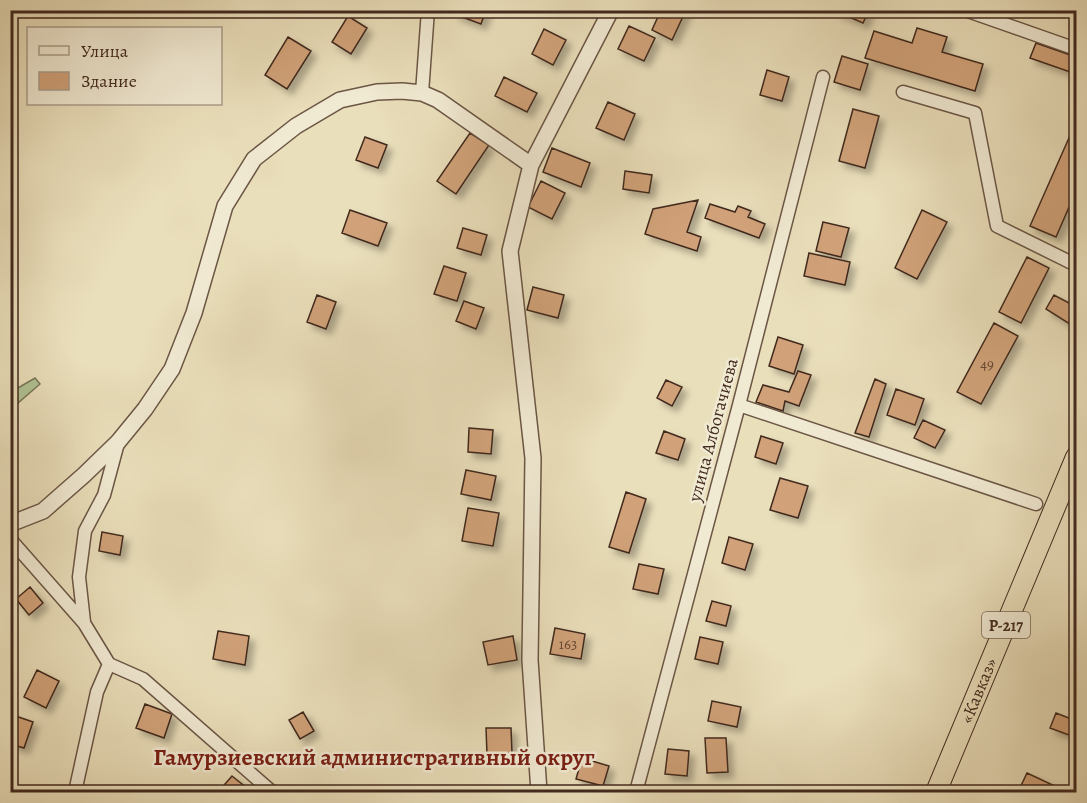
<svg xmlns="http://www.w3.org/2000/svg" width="1087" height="803" viewBox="0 0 1087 803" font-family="Alegreya,serif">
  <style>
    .green { fill: #b1c394; stroke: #797659; stroke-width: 1.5 }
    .building { fill: #d1a279; stroke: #41291e; stroke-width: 1.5; filter: url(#shadow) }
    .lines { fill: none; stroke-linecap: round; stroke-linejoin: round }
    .minor-casing { stroke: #6b5645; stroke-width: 15 }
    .tertiary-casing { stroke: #6b5645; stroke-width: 18 }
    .trunk-casing { stroke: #41291e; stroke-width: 22 }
    .minor { stroke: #f1ead3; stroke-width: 12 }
    .tertiary { stroke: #f1ead3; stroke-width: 15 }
    .trunk { stroke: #eadfbb; stroke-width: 20 }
    .labels { text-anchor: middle; stroke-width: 5; stroke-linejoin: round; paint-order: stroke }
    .number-label { font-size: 15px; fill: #654735 }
    .shield { fill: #f1ead3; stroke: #766354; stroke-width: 1.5 }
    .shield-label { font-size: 16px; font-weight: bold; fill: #41291e }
    .street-label { font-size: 18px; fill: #41291e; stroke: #f1ead3 }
    .district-label { font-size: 24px; font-weight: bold; fill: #7a1f14; stroke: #f1ead3 }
  </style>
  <defs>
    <filter id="shadow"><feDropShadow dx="5.5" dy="5.5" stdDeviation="3" flood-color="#0004"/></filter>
  </defs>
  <rect width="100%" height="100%" fill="#eadfbb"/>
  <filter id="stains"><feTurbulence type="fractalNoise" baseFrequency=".00333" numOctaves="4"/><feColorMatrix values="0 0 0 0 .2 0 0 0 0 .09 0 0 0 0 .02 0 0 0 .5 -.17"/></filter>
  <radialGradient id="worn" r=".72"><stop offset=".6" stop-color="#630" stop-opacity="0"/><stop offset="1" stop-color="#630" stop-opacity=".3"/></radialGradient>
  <path class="green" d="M35 378 40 384 11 409V392Z"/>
  <path class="building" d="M455 10H486L481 24 454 14Z
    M661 10H686L672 40 652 30Z
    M833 10H869L863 23Z
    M348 16 367 28 351 54 332 42Z
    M629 26 655 38 644 61 618 49Z
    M917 28 947 37 942 52 983 64 975 91 865 58 874 31 912 43Z
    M544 29 566 40 553 65 532 54Z
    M288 37 311 51 287 89 265 75Z
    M1036 43 1076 57V74L1030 58Z
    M842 56 868 64 860 90 834 82Z
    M767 70 789 77 782 101 760 95Z
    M504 77 537 93 527 112 495 96Z
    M608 102 635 114 624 140 596 128Z
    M853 109 879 116 865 168 839 161Z
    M1076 122V191L1056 237 1030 226Z
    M470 133 489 145 456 194 437 181Z
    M365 137 387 145 378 168 356 160Z
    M552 148 590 163 581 187 543 172Z
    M625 171 652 175 649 193 623 189Z
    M541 181 565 193 552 219 528 207Z
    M698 200 687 232 701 237 697 251 645 234 653 209Z
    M710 204 735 212 738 206 751 211 748 217 765 224 759 238 705 218Z
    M350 210 387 223 378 246 342 233Z
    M922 210 947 222 917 279 895 268Z
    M823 222 849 228 841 257 816 251Z
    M463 228 487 235 481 255 457 248Z
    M809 253 850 262 845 285 804 276Z
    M1027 257 1049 268 1021 323 999 312Z
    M444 266 466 273 457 301 434 294Z
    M533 287 564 295 558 318 527 310Z
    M1076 291V328L1046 309 1054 295 1069 303Z
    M317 295 336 302 326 329 307 322Z
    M464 301 484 308 476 329 456 321Z
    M994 323 1018 336 981 404 957 392Z
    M778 337 803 345 794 374 769 366Z
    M798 371 811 375 799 406 785 401 783 411 756 402 763 385 789 392Z
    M875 379 886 384 869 437 855 433Z
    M666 380 682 387 672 406 657 398Z
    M896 389 924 399 915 425 887 415Z
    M923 420 945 430 935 448 914 438Z
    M469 428 493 430 491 454 468 452Z
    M664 431 685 439 678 460 656 453Z
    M761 436 783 443 776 464 755 457Z
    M466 470 496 476 491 500 461 494Z
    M780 478 808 486 798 518 770 510Z
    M626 492 646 499 629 553 609 547Z
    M468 508 499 513 493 546 462 541Z
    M102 532 123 536 120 555 99 551Z
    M729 537 753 544 745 570 722 563Z
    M639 564 664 569 658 594 633 589Z
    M30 587 43 603 29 615 16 599Z
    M712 601 731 606 726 626 706 621Z
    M555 628 585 634 581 659 550 654Z
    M218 631 249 636 245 665 213 659Z
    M513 636 517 660 488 665 483 642Z
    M700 637 723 642 718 664 695 659Z
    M37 670 59 681 46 708 24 697Z
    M712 701 741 707 737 727 708 721Z
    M145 704 172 714 164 738 136 728Z
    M303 712 314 731 300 739 289 720Z
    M1056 713 1074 720 1069 735 1050 728Z
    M10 714 33 722 24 748 10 744Z
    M486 728H511L512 753 487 754Z
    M705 738H726L728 772 707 773Z
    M668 749 689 751 687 776 665 774Z
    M582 758 609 766 603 786 576 779Z
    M1027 773 1057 787 1054 792H1018Z
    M232 776 252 792H218Z"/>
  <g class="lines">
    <g class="minor-casing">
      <path id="minor" d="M965 10 1076 49
        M903 92 975 113 997 226 1076 265
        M422 93 428 10
        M739 405 1036 504
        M10 539 84 623 109 664 143 679 272 792
        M84 622 79 577 85 531 104 495 118 443
        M75 792 97 692 109 664
        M636 792 739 405 823 77"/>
    </g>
    <g class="tertiary-casing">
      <path id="tertiary" d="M531 165 510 251 533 458 530 660 539 792
        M10 524 43 511 84 475 118 442 145 409 172 369 194 313 225 206 254 159 296 126 340 100 377 92 402 91 422 93 438 100 531 165 611 10"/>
    </g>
    <g class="trunk-casing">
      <g id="trunk">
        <path id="s1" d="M936 792 1076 457"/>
      </g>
    </g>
    <use href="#minor" class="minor"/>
    <use href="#tertiary" class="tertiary"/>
    <use href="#trunk" class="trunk"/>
  </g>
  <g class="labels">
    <g class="number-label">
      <text x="987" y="369">49</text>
      <text x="568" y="649">163</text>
    </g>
    <rect class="shield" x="982" y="612" width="48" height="26" rx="4.5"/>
    <g class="shield-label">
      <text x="1006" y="631">Р-217</text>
    </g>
    <g class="street-label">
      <text transform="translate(713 430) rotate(-75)" y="6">улица Албогачиева</text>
      <text dy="6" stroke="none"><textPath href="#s1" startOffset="110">«Кавказ»</textPath></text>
    </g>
    <g class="district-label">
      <text x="374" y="765">Гамурзиевский административный округ</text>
    </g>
  </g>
  <rect width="1087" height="803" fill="none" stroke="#eadfbb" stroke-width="36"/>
  <rect x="12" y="12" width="1063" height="779" fill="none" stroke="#41291e" stroke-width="3"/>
  <rect x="18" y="18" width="1051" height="767" fill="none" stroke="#41291e" stroke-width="1.5"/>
  <rect x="27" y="27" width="195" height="78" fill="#f1ead3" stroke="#ab9d8b" stroke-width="1.5"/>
  <rect x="39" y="46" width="30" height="9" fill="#f1ead3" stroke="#ab9d8b" stroke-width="1.5"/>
  <text x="81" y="57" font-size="18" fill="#41291e">Улица</text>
  <rect x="39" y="72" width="30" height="18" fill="#d1a279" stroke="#ab9d8b" stroke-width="1.5"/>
  <text x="81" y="87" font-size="18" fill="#41291e">Здание</text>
  <rect width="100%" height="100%" filter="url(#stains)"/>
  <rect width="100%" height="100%" fill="url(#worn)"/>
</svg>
